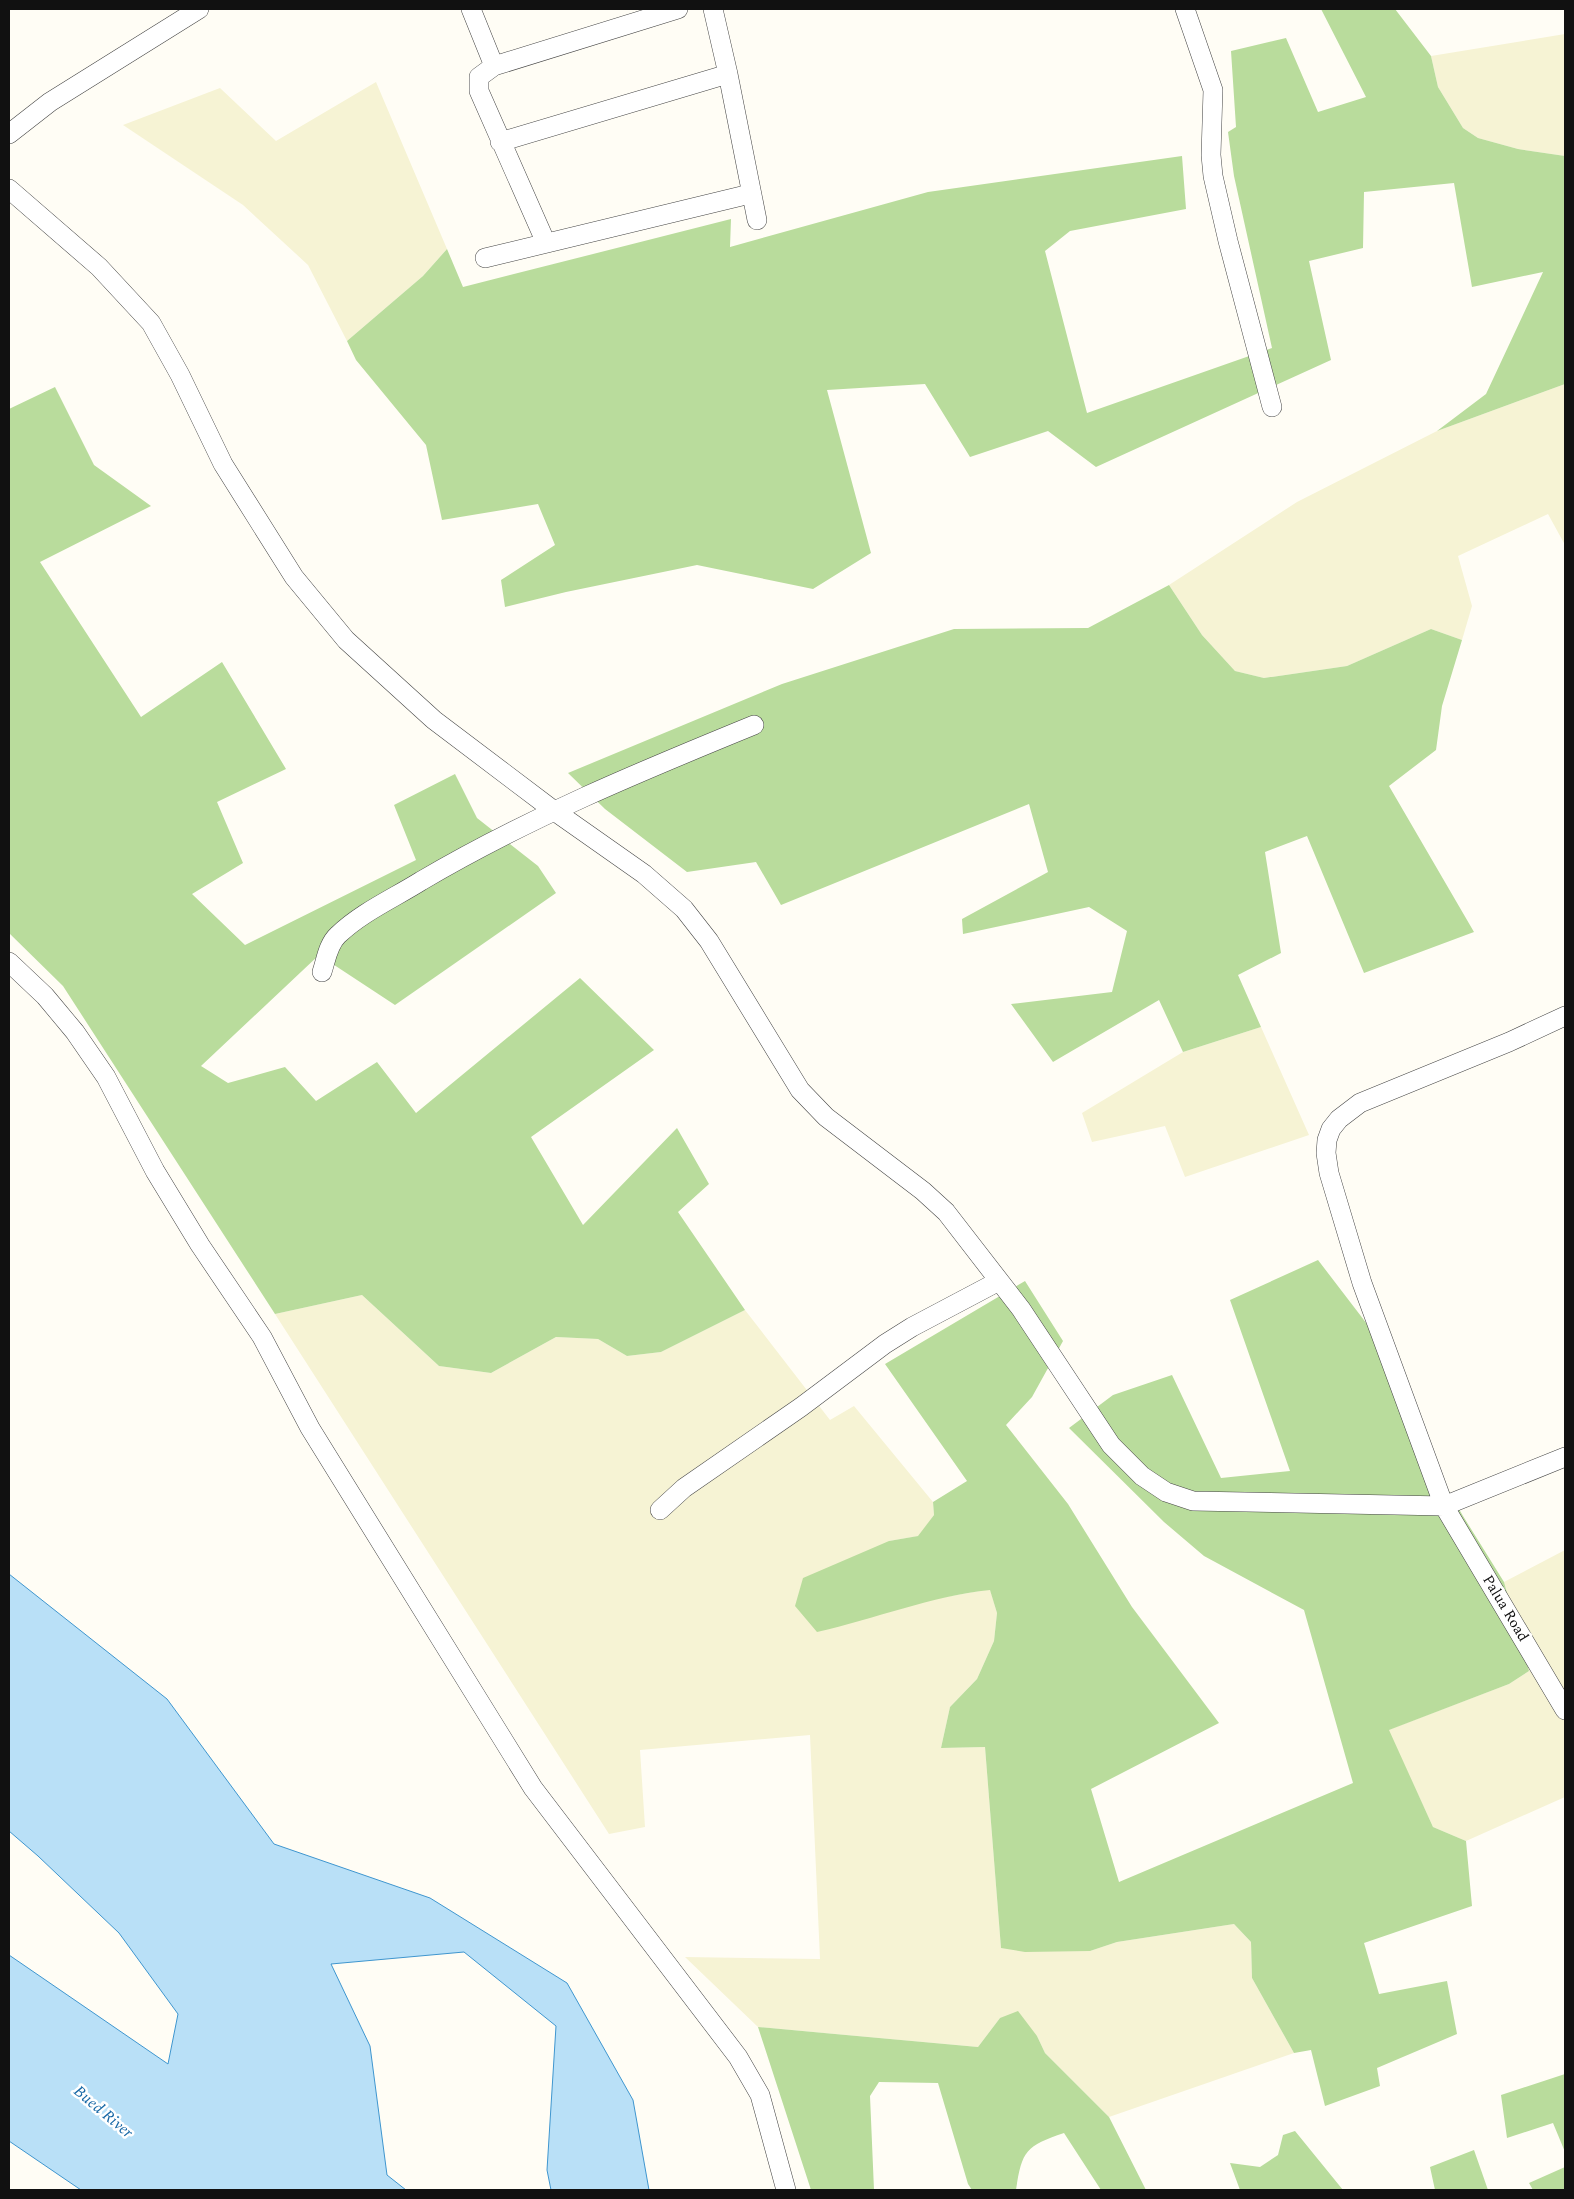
<svg xmlns="http://www.w3.org/2000/svg" width="1574" height="2199" viewBox="0 0 1574 2199" font-family="Spectral,serif">
  <style>
    .farmland { fill: #f6f3d4 }
    .forest { fill: #b9dc9c }
    .water { fill: #b9e0f7; stroke: #3f96cf }
    .lines { fill: none; stroke-linecap: round; stroke-linejoin: round }
    .minor-casing { stroke: #444; stroke-width: 20 }
    .minor { stroke: #fff; stroke-width: 19 }
    .labels { text-anchor: middle; stroke-width: 5; stroke-linejoin: round; paint-order: stroke }
    .street-label { font-size: 15px; fill: #111; stroke: #fff }
    .water-label { font-size: 16px; font-style: italic; fill: #1768a6; stroke: #fff }
  </style>
  <rect width="100%" height="100%" fill="#fffdf5"/>
  <path class="farmland" d="M1565 34V156L1518 149 1478 138 1463 128 1438 87 1431 56Z
    M376 82 447 249 423 276 347 341 308 265 243 205 123 125 220 88 276 141Z
    M1565 384V545L1548 514 1458 556 1472 606 1462 640 1431 629 1347 666 1264 678 1235 671 1202 635 1169 585 1297 502 1437 431Z
    M1261 1027 1309 1135 1185 1177 1165 1126 1092 1142 1082 1113 1183 1052Z
    M362 1295 439 1366 491 1373 556 1337 598 1339 627 1356 661 1352 745 1310 830 1420 854 1406 933 1502 934 1515 919 1536 889 1541 940 1598 990 1589 997 1613 994 1641 977 1679 950 1707 941 1748 985 1747 1001 1948 1090 1951 1117 1942 1234 1924 1251 1942 1252 1978 1294 2053 1109 2117 1045 2053 1037 2036 1000 2018 978 2047 758 2027 685 1957 820 1959 810 1735 640 1750 645 1827 609 1834 275 1314Z
    M1565 1550V1797L1466 1841 1433 1827 1388 1730 1509 1684 1529 1671 1504 1582Z"/>
  <path class="forest" d="M1321 9H1395L1431 56 1438 87 1463 128 1478 138 1518 149 1565 156V384L1437 431 1486 394 1543 272 1472 287 1454 183 1364 192 1363 248 1309 261 1331 360 1096 467 1048 431 970 457 925 384 827 390 871 553 813 589 697 565 566 592 505 607 501 580 555 545 538 504 442 520 426 445 356 360 347 341 423 276 447 249 463 287 731 219 730 247 928 192 1182 156 1186 209 1070 231 1045 251 1087 413 1272 348 1234 176 1228 132 1236 127 1231 51 1286 38 1318 112 1366 97Z
    M55 387 94 465 151 506 40 562 141 717 222 662 286 769 217 802 243 863 192 894 245 945 416 860 394 805 455 774 477 818 538 866 556 893 395 1005 319 955 201 1066 228 1083 285 1067 316 1101 377 1062 416 1113 580 978 654 1050 531 1137 583 1225 677 1128 709 1184 678 1212 745 1310 661 1352 627 1356 598 1339 556 1337 491 1373 439 1366 362 1295 275 1314 63 986 9 933V409Z
    M1169 585 1202 635 1235 671 1264 678 1347 666 1431 629 1462 640 1442 706 1436 750 1389 786 1474 932 1364 973 1307 836 1265 852 1281 953 1238 975 1261 1027 1183 1052 1159 1000 1053 1062 1011 1004 1112 992 1127 931 1089 907 963 934 962 919 1048 872 1029 804 781 905 756 862 687 872 605 809 568 773 782 684 954 629 1088 628Z
    M1318 1260 1406 1375 1439 1474 1463 1516 1504 1582 1529 1671 1509 1684 1389 1730 1433 1827 1466 1841 1472 1906 1364 1943 1379 1994 1447 1981 1457 2034 1377 2068 1380 2086 1325 2106 1311 2050 1294 2053 1252 1978 1251 1942 1234 1924 1117 1942 1090 1951 1025 1952 1001 1948 985 1747 941 1748 950 1707 977 1679 994 1641 997 1613 990 1590C931 1596 875 1619 817 1632L795 1606 803 1578 889 1541 918 1536 934 1515 933 1502 967 1481 885 1364 1025 1281 1063 1341 1032 1397 1006 1425 1068 1504 1132 1607 1219 1723 1091 1789 1119 1882 1353 1783 1304 1610 1204 1556 1164 1522 1069 1428 1113 1395 1172 1375 1221 1478 1290 1471 1230 1300Z
    M1018 2011 1037 2036 1045 2053 1109 2117 1146 2190H1101L1064 2133C1026 2146 1022 2150 1016 2190H972L968 2184 938 2083 879 2082 870 2096 874 2190H811L758 2027 978 2047 1000 2018Z
    M1565 2074V2152L1553 2123 1507 2138 1501 2095Z
    M1295 2131 1343 2190H1240L1230 2163 1260 2167 1278 2155 1283 2135Z
    M1474 2150 1488 2190H1435L1430 2167Z
    M1565 2167V2190H1533L1529 2183Z"/>
  <path class="water" d="M9 1574 167 1699 274 1844 430 1898 567 1983 633 2100 649 2190H551L547 2170 556 2026 464 1952 331 1964 370 2046 387 2175 406 2190H81L9 2141V1955L168 2064 178 2014 119 1933 38 1856 9 1831Z"/>
  <g class="lines">
    <g class="minor-casing">
      <path id="minor" d="M471 9 494 66
        M713 9 728 74 757 220
        M1185 9 1213 90 1211 155 1213 176 1228 241 1272 407
        M9 134 50 102 199 9
        M500 142 728 74
        M9 189 99 267 151 323 180 375 223 464 294 577 346 640 434 720 553 810 644 874 684 909 709 941 800 1090 826 1117 923 1191 946 1212 1021 1309 1111 1445 1142 1476 1166 1492 1193 1501 1444 1506 1565 1457
        M546 243 479 91V77L494 66 678 9
        M485 258 750 194
        M9 962 45 996 75 1032 106 1077 155 1171 200 1245 262 1337 310 1428 533 1788 738 2057 760 2095 786 2190
        M322 972C326 960 328 944 338 935 362 912 394 898 421 881 528 818 639 772 754 725
        M1565 1016 1509 1042 1360 1103 1339 1119 1331 1129 1327 1140 1326 1153 1329 1173 1362 1283 1444 1506 1565 1710
        M660 1510 684 1488 801 1407 885 1344 912 1327 999 1281"/>
    </g>
    <use href="#minor" class="minor"/>
  </g>
  <g class="labels">
    <g class="street-label">
      <text transform="translate(1506 1608) rotate(59)" y="5">Palua Road</text>
    </g>
    <g class="water-label">
      <text transform="translate(104 2111) rotate(40)" y="6">Bued River</text>
    </g>
  </g>
  <rect width="1574" height="2199" fill="none" stroke="#111111" stroke-width="20"/>
</svg>
